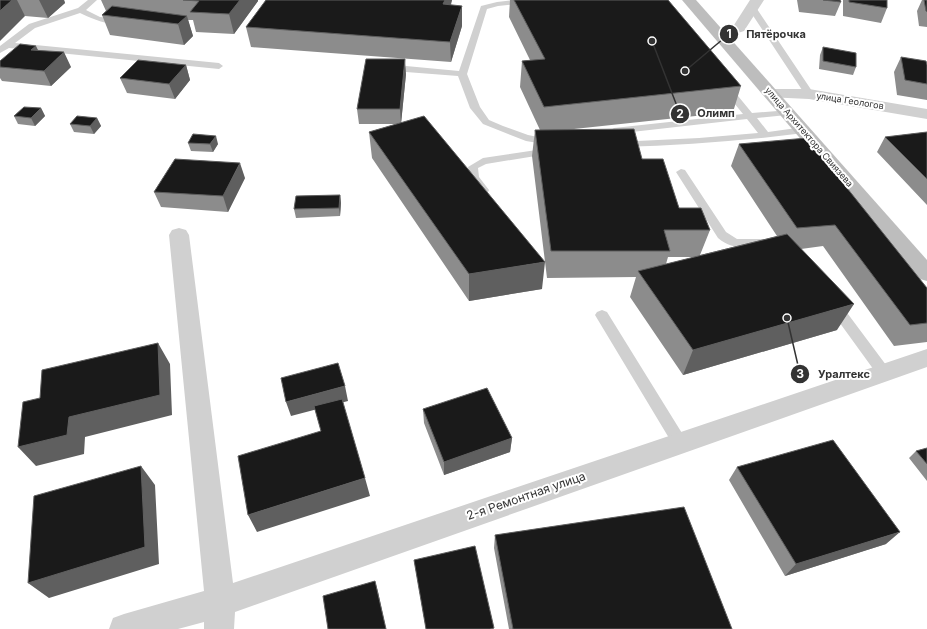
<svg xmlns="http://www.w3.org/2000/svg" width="927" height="629" viewBox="0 0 927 629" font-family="Inter,sans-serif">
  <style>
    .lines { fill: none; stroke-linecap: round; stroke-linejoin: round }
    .lane { fill: #d0d0d0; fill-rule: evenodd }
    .street { fill: #d0d0d0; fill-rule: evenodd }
    .secondary { fill: #bdbdbd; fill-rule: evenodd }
    .wall { fill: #8c8c8c; fill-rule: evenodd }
    .shaded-wall { fill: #5f5f5f }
    .building { fill: #1a1a1a; stroke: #5f5f5f }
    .labels { text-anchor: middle; stroke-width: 4; stroke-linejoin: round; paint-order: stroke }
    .far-street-label { font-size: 9px; fill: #333; stroke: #fff }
    .near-street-label { font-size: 12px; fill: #333; stroke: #fff }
    .leader { fill: none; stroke: #333; stroke-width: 1.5 }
    .callout-dot { fill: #333; stroke: #fff; stroke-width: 1.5 }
    .mark-label { font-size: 12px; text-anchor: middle; font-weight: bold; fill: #fff }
    .callout-label { font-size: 11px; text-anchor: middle; font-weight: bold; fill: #333; stroke: #fff; stroke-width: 4; stroke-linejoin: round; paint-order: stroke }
  </style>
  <rect width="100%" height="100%" fill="#fff"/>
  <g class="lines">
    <path class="lane" d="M88 0H97L86 10 100 17 121 19 125 21C115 29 90 18 80 13L35 28 15 43 219 63 223 66 219 69 9 48 0 53V46L29 24 78 8Z
      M513 0H541L537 2 498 6 487 9 467 74 480 107 489 120 503 126 528 135 538 137 555 136 556 138 555 140 538 143 526 141 483 124 470 108 458 76 406 72 402 69 406 66 459 71 481 6 497 2Z
      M749 6H755L814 94 812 96H806L748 8Z
      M726 84 729 85 752 113 790 110 792 112 790 114 787 115 757 118 768 132 804 127 809 130 804 133C743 141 682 145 621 147L616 144 617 142 699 138 758 133 747 119 614 134 609 131 614 128 743 114 721 87Z
      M550 148 554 149 555 151 554 153 486 164 478 168 479 177 489 190 488 192H480L469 177 468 167 483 158Z
      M681 169 685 170 726 232 737 239H764L766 242 764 245C748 250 731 249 718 238L676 172Z
      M834 300 839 302 889 369 891 373 889 377 884 379 879 377 829 308 828 305 829 302Z
      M602 310 607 312 685 438 688 443 685 448 680 450 675 448 595 315 597 312Z"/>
    <path class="street" d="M750 0H764L744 31 720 39 715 38 713 35 715 32 734 25Z
      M772 89H809L927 109V119L809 99 766 97 764 94 766 91Z
      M179 228 186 230 189 235 233 583 927 349V367L235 612 234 629H204V622L178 629H109L113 618 124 614 204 591 169 235 172 230Z"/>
    <path class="secondary" d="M682 0H696L927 260V281L920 279Z"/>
  </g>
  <path class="wall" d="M0 0H64L65 3 48 18 25 16Z
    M101 0H258V1L234 34 196 32 193 20H188L193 36 184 45 110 35 102 15 106 11Z
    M266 0H452L451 5 462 6V26L451 62 251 47 246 27Z
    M510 0H668L741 86 733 112 574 129 642 159 679 208 710 230 700 255 777 236 731 166 739 144 927 288V342L894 346 823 246 801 249 837 330 683 375 630 297 636 277 547 278 532 156 535 130H540L520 87 522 61 530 60 509 17ZM668 257H694L666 264Z
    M797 0H840L841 2 835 16 799 12Z
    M843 0H887V8L881 23 843 16Z
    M922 0H927V27L919 26 917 11Z
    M823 47 856 67 853 75 819 69 820 55Z
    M38 50 71 67 51 86 2 81 0 78V61Z
    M901 57 927 65V100L897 95 894 72Z
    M186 65 190 80 175 99 127 93 120 78Z
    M406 74 401 123 542 289 469 301 372 158 369 132 396 124H359L357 109Z
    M41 108 45 116 35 126 18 124 14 116Z
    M97 118 101 126 94 134 74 132 70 124Z
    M927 132V205L877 152 885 137Z
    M188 143 218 144 213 152 191 151Z
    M245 178 228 212 161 207 154 192Z
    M340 195 341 203 340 216 296 218 294 209Z
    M423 409 512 438 510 452 444 475 424 423Z
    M927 448V481L909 458 916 451Z
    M737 467 886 544 785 576 729 480Z
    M495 535 732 629H509L494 548Z
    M414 560 494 629H426Z"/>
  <path class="shaded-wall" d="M12 0H17L25 16 0 41V11Z
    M39 0H64L65 3 48 18Z
    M240 0H258V1L234 34 229 14Z
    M445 0H452L444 24 443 4Z
    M462 6V26L451 62 450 42Z
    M187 16 193 36 184 45 178 24Z
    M36 46 43 60 31 50Z
    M64 52 71 67 51 86 44 71Z
    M405 59 406 74 401 124 400 109Z
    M186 65 190 80 175 99 169 84Z
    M41 108 45 116 35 126 31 118Z
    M97 118 101 126 94 134 90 126Z
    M216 136 218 144 213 152 210 144Z
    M240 163 245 178 228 212 223 196Z
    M340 195 341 203 340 216 339 208Z
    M545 262 542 289 469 301V274Z
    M854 304 837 330 683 375 693 350Z
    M158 343 170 364 172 415 85 437 84 454 36 466 18 447Z
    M345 386 348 401 291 416 286 402Z
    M512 438 510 452 444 475V462Z
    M141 466 155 485 159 564 49 598 28 583Z
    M365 478 370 496 257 532 248 515Z
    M900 532 886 544 785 576 796 564Z
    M375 581 378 592 386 629Z"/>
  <path class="building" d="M0 0H12L0 11Z
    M183 0H240L229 14 190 12 199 1Z
    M266 0H445L443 4 462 6 450 42 246 27Z
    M514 0H668L741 86 544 107 522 61 545 59Z
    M823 0H840L841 2Z
    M849 0H887V8L849 2Z
    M924 0H927V12L926 11Z
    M112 6 187 16 178 24 102 15Z
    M20 44 36 46 31 50 64 52 44 71 0 67V61Z
    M823 47 856 53V67L823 61Z
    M901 57 926 61 927 65V84L905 80Z
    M366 59H405L400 109H357Z
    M138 60 186 65 169 84 120 78Z
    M24 107 41 108 31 118 14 116Z
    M77 116 97 118 90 126 70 124Z
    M424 116 545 262 469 274 369 132Z
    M634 129 642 159H663L679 208H701L710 230H664L670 251H551L535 130Z
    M927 132V179L885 137Z
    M193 134 216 136 210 144 188 143Z
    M807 138 927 288V323L910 325 835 225 797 228 739 144Z
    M175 159 240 163 223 196 154 192Z
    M340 195 339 208 294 209 296 196Z
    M787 234 854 304 693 350 638 271Z
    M158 343 160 395 69 417 67 435 18 447 23 402 40 398 42 370Z
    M338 363 345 386 286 402 281 378Z
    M487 388 512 438 444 462 423 409Z
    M342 399 365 478 248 515 238 456 321 431 314 406Z
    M833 440 900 532 796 564 737 467Z
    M927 448V464L916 451Z
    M141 466 145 547 28 583 34 496Z
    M684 507 732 629H513L495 535Z
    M475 546 494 628 490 629H426L414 560Z
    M375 581 386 629H328L323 596Z"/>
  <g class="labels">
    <g class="far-street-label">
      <text transform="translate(850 101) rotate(9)" y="3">улица Геологов</text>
      <text transform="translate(809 137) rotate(49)" y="3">улица Архитектора Свиязева</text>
    </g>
    <g class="near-street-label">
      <text transform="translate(526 496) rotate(-19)" y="4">2-я Ремонтная улица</text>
    </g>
  </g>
  <path class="leader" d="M685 71L729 34M652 41L680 114M787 318L800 374"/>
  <g class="callout-dot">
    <circle cx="685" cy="71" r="4"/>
    <circle cx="652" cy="41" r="4"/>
    <circle cx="787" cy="318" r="4"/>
    <circle cx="729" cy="34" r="10"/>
    <circle cx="680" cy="114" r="10"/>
    <circle cx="800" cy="374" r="10"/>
  </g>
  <g class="mark-label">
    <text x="729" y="38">1</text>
    <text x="680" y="118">2</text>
    <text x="800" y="378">3</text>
  </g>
  <g class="callout-label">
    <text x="776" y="38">Пятёрочка</text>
    <text x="716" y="117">Олимп</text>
    <text x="844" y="378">Уралтекс</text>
  </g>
</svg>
